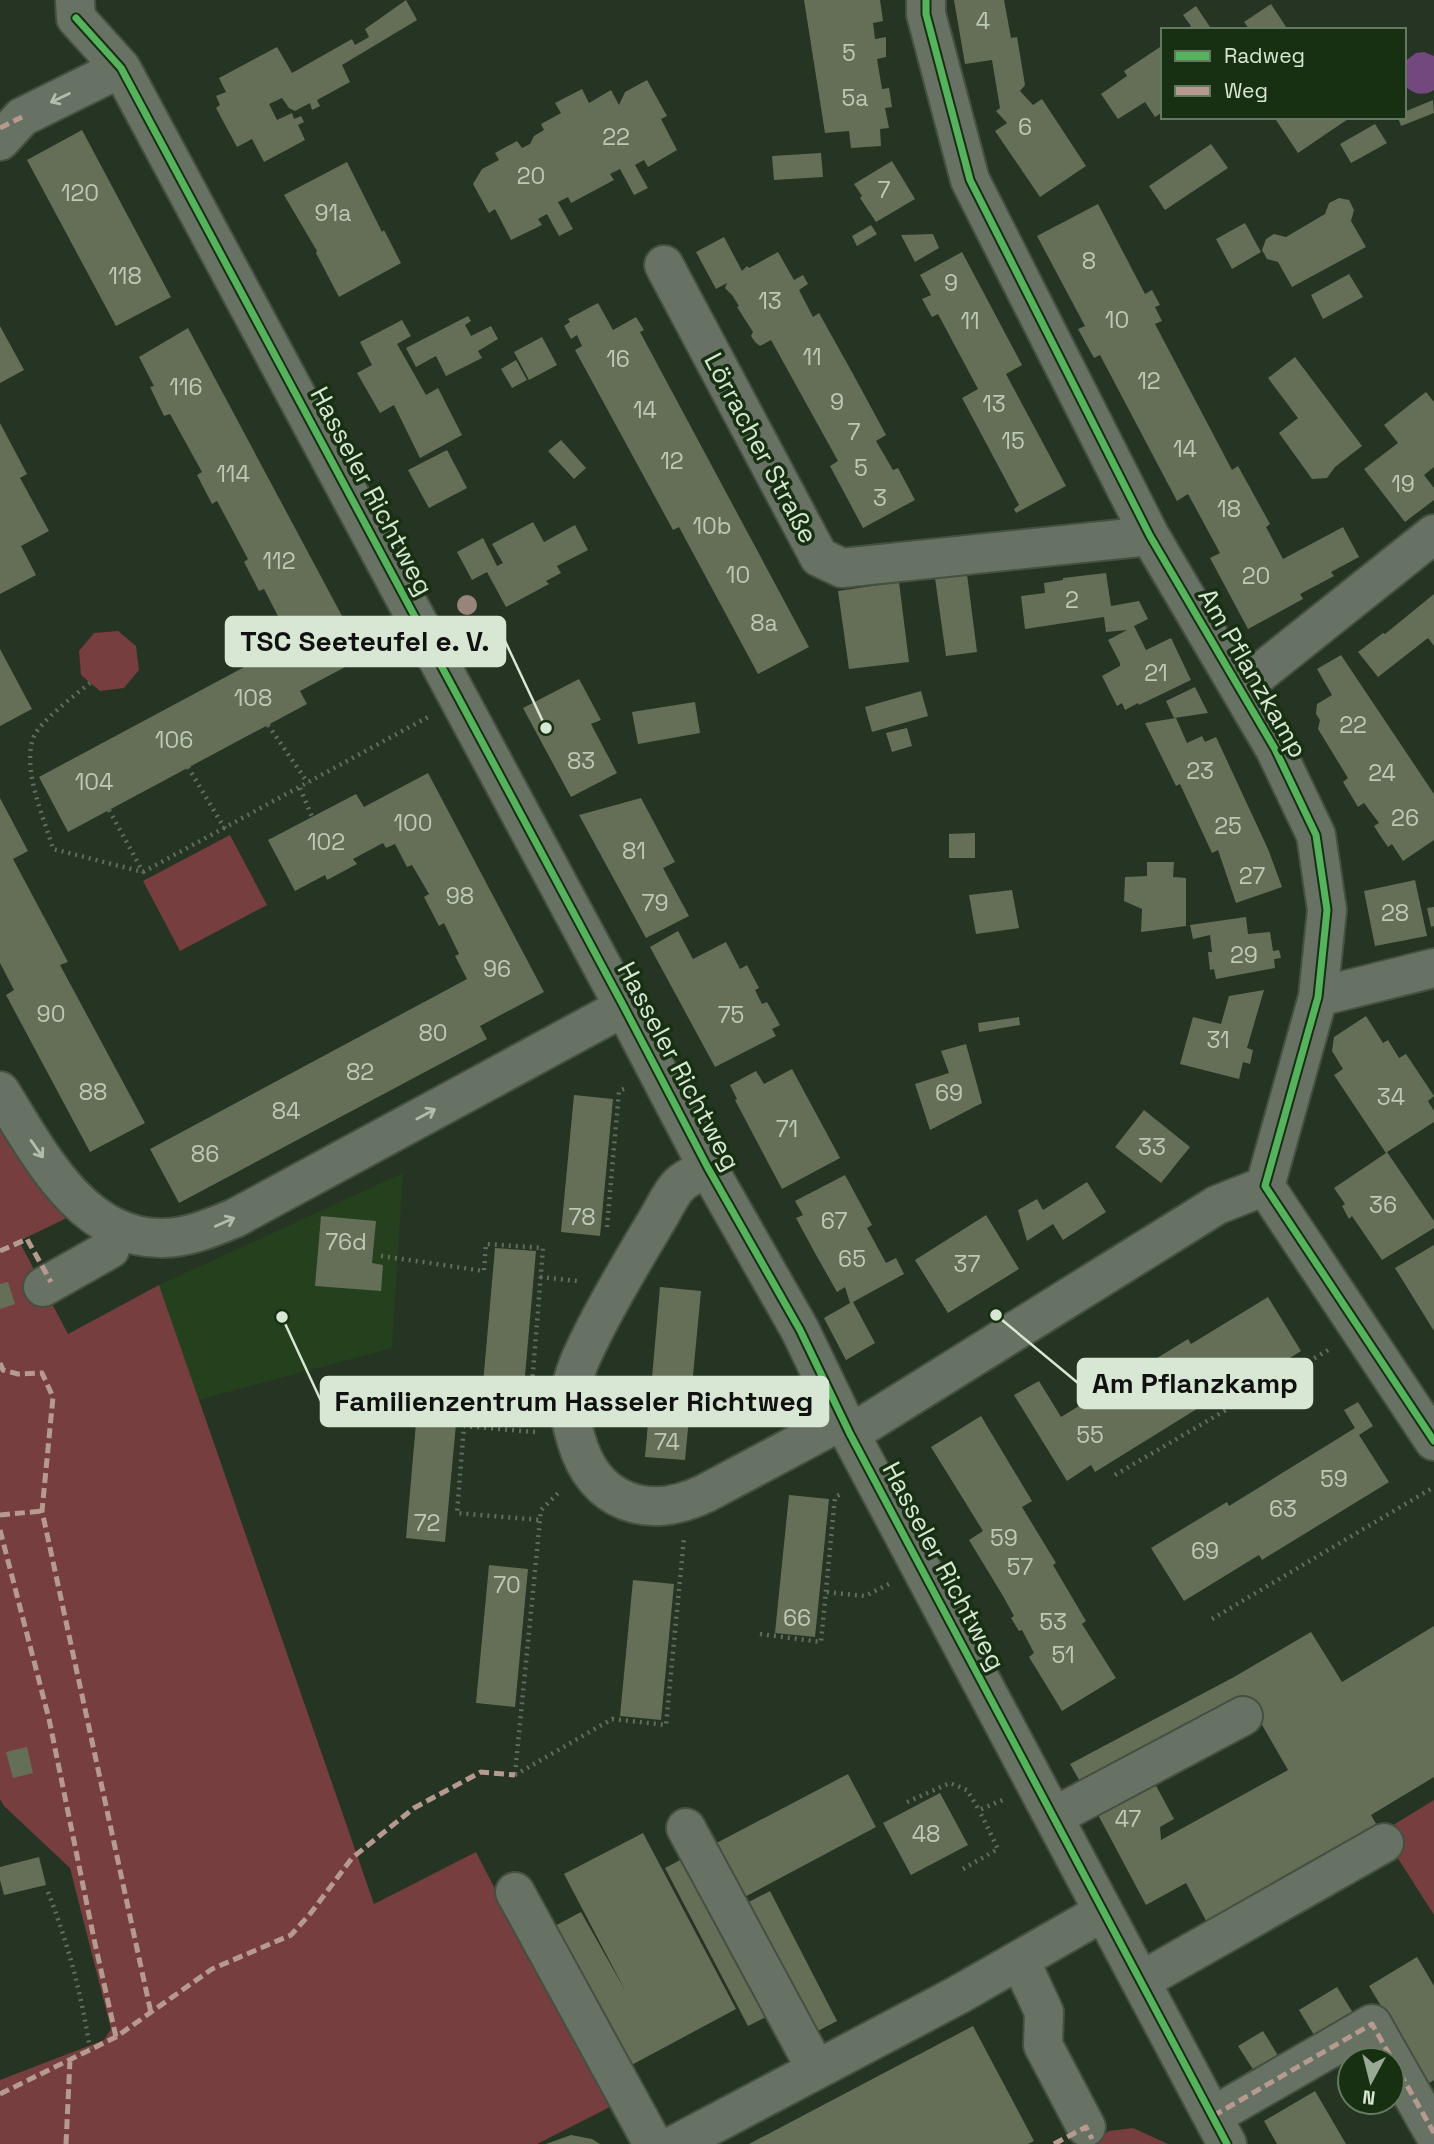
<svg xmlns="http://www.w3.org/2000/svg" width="1434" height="2144" viewBox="0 0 1434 2144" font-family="'Space Grotesk',sans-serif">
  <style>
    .built { fill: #24401d }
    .green { fill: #763e3e }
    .water { fill: #73487f }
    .building { fill: #656f57 }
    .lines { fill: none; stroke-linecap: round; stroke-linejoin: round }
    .minor-casing { stroke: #445041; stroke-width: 42 }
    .path { stroke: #626c60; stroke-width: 4.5; stroke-dasharray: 2 5; stroke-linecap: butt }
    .minor { stroke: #677164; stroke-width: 38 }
    .quiet { stroke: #b69a8f; stroke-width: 5; stroke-dasharray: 10 5; stroke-linecap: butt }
    .cycleway-casing { stroke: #183012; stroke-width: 11 }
    .cycleway { stroke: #56b35d; stroke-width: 7 }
    .tree { fill: #99847c }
    .oneway { stroke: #b0bead }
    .labels { text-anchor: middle; stroke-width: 7; stroke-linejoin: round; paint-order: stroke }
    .number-label { font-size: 23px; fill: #bbc9b5 }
    .street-label { font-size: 26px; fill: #d8e7d4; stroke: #183012 }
    .leader { fill: none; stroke: #d8e7d4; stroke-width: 2.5 }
    .callout-dot { fill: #d8e7d4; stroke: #183012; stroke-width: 2.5 }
    .callout { fill: #d8e7d4; stroke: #d8e7d4; stroke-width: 2.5 }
    .callout-label { font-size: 28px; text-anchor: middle; font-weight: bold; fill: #111 }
  </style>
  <rect width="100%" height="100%" fill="#263423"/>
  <path class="built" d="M403 1173 392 1348 198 1400 159 1285Z"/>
  <path class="green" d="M118 631 136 646 139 670 124 688 100 691 81 675 79 651 94 633Z
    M230 835 267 905 180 951 143 881Z
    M0 1100 75 1214 19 1241 68 1334 159 1285 374 1904 476 1852 568 2031 612 2106 537 2144H0V2080L104 2040 111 2029 70 1868 4 1806 0 1799Z
    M1434 1800V1915L1392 1849 1385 1830Z
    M1133 2128 1168 2144H1083L1109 2131Z"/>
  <path class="water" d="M1424 52 1434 56V90C1423 97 1411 94 1404 84V62L1416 53Z"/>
  <path class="building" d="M406 0 417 20 342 65 350 82 317 100 320 106 312 110 310 103 295 111 289 108 282 98 269 104 277 120 292 113 294 119 301 116 304 122 298 125 305 140 264 162 252 139 237 147 216 108 220 105 216 96 226 92 219 78 277 47 292 73 352 39 355 45 369 37 365 29Z
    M804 0H880L883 21 873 23 875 39 886 37V57L877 59 882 89 889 88 892 107 885 108 889 128 880 129 881 146 851 148 849 131 825 133Z
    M954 0H1004L1011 38 1017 37 1025 85 1020 91 1033 105 1042 99 1086 166 1040 197 995 131 1007 123 996 111 1000 108 992 60 965 64Z
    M1271 4 1288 30H1250L1244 22Z
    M1196 6 1212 30H1185L1191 26 1183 15Z
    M1163 45V112L1155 117 1145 102 1118 119 1101 94 1127 76 1124 71Z
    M647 80 667 116 661 119 677 150 648 167 644 160 635 165 648 188 634 195 620 169 610 174 614 180 571 203 568 197 558 202 573 229 559 236 547 214 538 219 542 225 511 240 495 209 489 213 473 184 482 169 499 160 495 153 517 141 522 148 530 144 534 136 544 130 541 124 561 113 555 103 582 89 589 103 611 90 619 105 625 92Z
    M1433 100 1434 113 1401 126 1398 117H1404V112Z
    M1274 117H1351L1298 153Z
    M1375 124 1387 143 1351 163 1340 144Z
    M82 130 171 297 116 326 27 160Z
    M1211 144 1228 168 1165 210 1149 186Z
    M821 153 823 177 774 180 772 156Z
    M892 161 915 199 876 222 860 198 862 196 854 184Z
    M347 162 382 232 384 230 401 263 339 297 316 253 317 251 284 195Z
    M1339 198 1349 200 1354 210 1351 221 1366 247 1292 287 1278 262 1267 259 1262 250 1266 239 1274 234 1286 237 1325 214 1329 203Z
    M1098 204 1145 294 1152 290 1160 305 1155 307 1162 321 1155 324 1232 470 1238 466 1270 524 1266 527 1283 559 1343 527 1359 557 1331 572 1334 576 1300 594 1303 599 1248 629 1210 558 1220 553 1188 494 1177 501 1100 355 1094 358 1078 329 1085 326 1037 236Z
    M1245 223 1261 252 1232 269 1216 239Z
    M871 225 877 234 857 246 852 236Z
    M933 234 939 248 915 262 901 235Z
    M724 237 742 271 747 266 749 268 778 252 794 280 803 275 808 284 799 290 813 317 819 313 853 374 886 435 876 441 893 470 898 468 915 500 863 528 830 466 838 461 771 340 760 346 755 342 751 336 753 332 737 307 739 306 732 295 725 288 727 283 716 289 696 252Z
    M962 252 1022 365 1006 374 1066 486 1016 513 1014 509 1019 505 962 398 978 389 938 314 932 317 922 299 931 295 920 275Z
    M1349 274 1363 297 1323 319 1311 295Z
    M598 303 613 330 636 317 644 330 640 332 809 647 758 674 679 527 673 530 575 350 582 346 577 335 571 339 564 326 570 322 568 319Z
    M468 316 471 321 465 325 471 336 491 326 498 339 478 351 482 358 446 376 436 356 416 367 406 348Z
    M402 320 411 336 397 344 426 395 438 388 462 435 420 458 394 405 380 413 357 373 372 365 360 342Z
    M0 326 24 370 0 383Z
    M188 328 364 657 300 691 307 704 68 832 39 777 287 644 274 620 279 618 264 589 259 591 244 562 248 559 217 501 212 504 197 475 202 472 170 414 164 416 150 387 154 386 139 357Z
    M542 337 557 365 529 380 514 352Z
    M1295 357 1362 446 1335 467 1327 478 1312 479 1279 433 1298 418 1268 378Z
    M516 360 527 380 512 388 501 369Z
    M1426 392 1434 402V467L1424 475 1434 488V500L1405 522 1364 469 1398 443 1384 425Z
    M0 423 27 474 20 478 49 531 21 546 36 575 0 594Z
    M561 440 586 468 574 479 548 451Z
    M447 450 467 488 429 508 408 470Z
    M533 522 544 542 575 525 588 550 557 566 561 573 546 581 549 584 506 607 487 572 472 580 457 552 483 538 497 566 503 563 492 544Z
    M1106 573 1111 606 1139 601 1148 619 1134 626 1146 650 1171 638 1191 680 1139 705 1138 703 1125 710 1122 703 1117 706 1102 676 1120 666V663L1108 640 1127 630 1106 632 1104 617 1025 629 1021 596 1045 593 1044 583 1063 580V578Z
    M967 574 977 652 946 656 935 578Z
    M899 582 909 662 849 669 838 591Z
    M1434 594V646L1428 638 1378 677 1358 652 1383 633 1385 634Z
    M0 649 32 709 0 726Z
    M1341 655 1434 794V840L1403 861 1392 844 1388 847 1381 837 1374 826 1379 823 1364 803 1358 807 1343 782 1348 778 1318 729 1320 720 1316 714 1317 704 1332 695 1317 669Z
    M579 679 601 720 591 724 617 773 571 797 523 708Z
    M1195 687 1208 713 1174 718 1166 701Z
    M921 691 928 716 872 732 865 707Z
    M695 702 700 733 638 744 632 712Z
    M1176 718 1187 743 1202 736 1205 742 1216 737 1268 849 1282 887 1236 903 1218 850 1212 853 1180 784 1176 786 1145 723Z
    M907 728 912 746 892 752 886 733Z
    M428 773 544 992 480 1026 487 1039 179 1203 150 1149 467 979 455 956 459 954 444 923 439 926 424 897 429 894 412 865 407 867 395 844 386 848 383 843 353 859 357 864 327 880 325 875 295 891 268 840 356 794 364 807Z
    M0 798 28 851 13 859 68 962 60 965 145 1123 90 1152 6 995 14 990 0 963Z
    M641 798 675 862 663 868 689 916 646 938 579 815Z
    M975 833V858H949V834Z
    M1147 862H1174L1173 877 1186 878V926L1141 932 1142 909 1124 901 1125 877 1147 876Z
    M1415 880 1427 936 1375 946 1364 891Z
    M1012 890 1019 928 976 934 969 895Z
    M1434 907V926L1431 927 1427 908Z
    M1246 917 1248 934 1270 932 1273 951 1279 950 1281 958 1274 959 1275 968 1216 979 1214 969 1210 970 1208 952H1212L1210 935 1193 939 1190 925Z
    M678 931 693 959 726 942 740 969 747 965 759 988 755 990 762 1004 767 1002 780 1025 772 1029 776 1036 715 1067 650 947Z
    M1264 990 1247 1048 1253 1050 1250 1064 1243 1062 1239 1079 1180 1064 1193 1017 1221 1024 1229 996Z
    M1366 1016 1383 1043 1388 1040 1399 1058 1406 1054 1434 1096 1428 1101 1434 1111V1122L1387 1152 1434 1221V1228L1382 1260 1352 1216 1349 1219 1342 1206 1345 1204 1334 1188 1386 1153 1334 1075 1343 1069 1332 1051 1334 1037Z
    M1019 1017 1020 1025 979 1032 978 1023Z
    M966 1044 982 1103 930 1130 915 1084 949 1073 941 1051Z
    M792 1069 840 1158 782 1189 735 1100 737 1099 730 1085 756 1071 764 1084Z
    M574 1095 613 1099 600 1236 561 1232Z
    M1144 1110 1190 1147 1161 1183 1115 1147Z
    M845 1175 872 1225 867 1228 886 1263 896 1258 904 1274 853 1302 875 1343 846 1360 824 1318 850 1303 845 1287 837 1292 816 1255 796 1218 803 1215 795 1201Z
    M1087 1182 1106 1212 1063 1240 1053 1224 1027 1241 1018 1210 1037 1199 1043 1210Z
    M986 1215 1019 1269 948 1313 915 1260Z
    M321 1216 376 1221 372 1263 383 1265 381 1291 315 1286Z
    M1434 1245V1331L1395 1268Z
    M495 1248 536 1251 524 1387 483 1384Z
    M8 1282 15 1304 0 1309V1284Z
    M660 1287 701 1291 685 1460 645 1457Z
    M1268 1297 1301 1351 1224 1399 1221 1394 1095 1472 1091 1465 1067 1481 1014 1395 1039 1381 1061 1417 1188 1339 1191 1344Z
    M418 1400 458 1403 445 1542 406 1538Z
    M1358 1402 1373 1426 1359 1435 1389 1482 1262 1560 1259 1555 1184 1601 1151 1548 1227 1502 1229 1506 1355 1428 1344 1410Z
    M981 1416 1032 1501 1022 1507 1056 1563 1053 1565 1086 1621 1082 1624 1116 1678 1062 1711 1029 1657 1034 1653 1022 1630 1019 1631 1011 1618 1014 1616 1003 1596 969 1540 983 1531 931 1447Z
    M789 1495 829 1499 815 1637 775 1633Z
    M489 1565 528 1569 515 1707 476 1703Z
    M633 1580 674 1584 661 1720 620 1716Z
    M1434 1626V1777L1371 1815 1382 1834 1211 1930 1186 1883 1146 1905 1096 1811 1153 1780 1174 1819 1160 1827 1161 1840 1288 1770 1246 1697 1139 1755 1081 1783 1070 1764 1234 1677 1311 1632 1342 1682Z
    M27 1747 33 1773 13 1778 6 1752Z
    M848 1774 876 1827 737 1901 709 1847Z
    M940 1793 968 1845 911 1875 883 1823Z
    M643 1833 736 2009 626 2068 549 1929 581 1912 626 1992 564 1874Z
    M688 1856 772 2014 748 2026 665 1868Z
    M39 1857 46 1885 4 1895 0 1880V1867Z
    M770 1891 837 2021 810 2035 743 1905Z
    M1417 1957 1434 1986V2080L1428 2084 1369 1986Z
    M1337 1987 1353 2013 1314 2035 1299 2010Z
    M973 2026 1034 2141 1028 2144H749Z
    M1263 2031 1279 2057 1254 2071 1238 2046Z
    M1315 2091 1346 2144H1277L1264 2121Z
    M571 2135 592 2139 600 2144H546Z"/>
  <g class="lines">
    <g class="minor-casing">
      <path id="minor" d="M75 0 76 18 121 68 624 1007 708 1168 800 1330 850 1434 1227 2144
        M926 0V14L970 180 1150 536 1275 749 1316 835 1327 910 1318 997 1265 1186 1434 1441
        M0 141 22 117 121 68
        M664 265 819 557 842 568 1150 536
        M1241 688 1434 534
        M1318 997 1434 968
        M0 1091C38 1151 81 1240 163 1238 188 1238 213 1227 235 1218L624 1007
        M708 1168C700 1173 687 1177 680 1184 671 1192 664 1209 657 1220 636 1255 615 1290 596 1327 585 1349 572 1373 570 1397 568 1411 572 1426 576 1439 594 1504 649 1521 706 1493L843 1420
        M43 1287 110 1249 115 1228
        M850 1434 1217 1205 1265 1186
        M1055 1816 1243 1716
        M686 1828 816 2069
        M515 1892 653 2144
        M1018 1962 1025 1971 1044 2012 1043 2045 1086 2127
        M1141 1981 1384 1843
        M1213 2116 1372 2024 1434 2133
        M676 2144 958 1995 1103 1912"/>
    </g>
    <path class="path" d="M90 683C76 694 41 721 34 736 21 769 44 817 53 849L143 872 428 717
      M268 725 308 783
      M188 767 225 829
      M300 788 312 817
      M109 810 143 872
      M607 1227 619 1091 626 1088
      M381 1256 484 1271 486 1244 543 1248 532 1384
      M540 1277 578 1281
      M535 1432 464 1426 457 1513 540 1520
      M1115 1475 1330 1349
      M827 1592 865 1596 889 1584
      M1212 1619 1434 1487
      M760 1634 821 1642 835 1497 841 1494
      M515 1774 541 1510 560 1491
      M515 1775 612 1719 666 1725 684 1538
      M907 1802 950 1783 967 1790 979 1810 1005 1799
      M963 1869 998 1849 979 1810
      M48 1892C68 1943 82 1996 90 2050"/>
    <use href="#minor" class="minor"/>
    <path class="quiet" d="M0 128 22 117
      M0 1251 27 1239 51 1282
      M0 1363 3 1370 18 1374 42 1373 53 1397 42 1511 151 2013
      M0 1515 42 1511
      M0 1530 49 1719 94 1939 116 2037
      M0 2094 116 2037 212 1969 291 1935 310 1914 352 1858 414 1808 481 1772 515 1775
      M1213 2116 1372 2024 1434 2133
      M66 2144 70 2060
      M1054 2144 1086 2127 1092 2139"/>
    <g class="cycleway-casing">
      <path id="cycleway" d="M926 0V14L970 180 1150 536 1275 749 1316 835 1327 910 1318 997 1265 1186 1434 1441
        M76 18 121 68 624 1007 708 1168 800 1330 850 1434 1227 2144"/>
    </g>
    <use href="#cycleway" class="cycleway"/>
  </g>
  <circle class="tree" cx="467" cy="605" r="10"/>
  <defs><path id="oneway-shaft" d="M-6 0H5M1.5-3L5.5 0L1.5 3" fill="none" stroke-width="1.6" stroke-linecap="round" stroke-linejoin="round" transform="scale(1.75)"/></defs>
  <g class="oneway">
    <use href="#oneway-shaft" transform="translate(60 98) rotate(154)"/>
    <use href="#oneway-shaft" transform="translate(426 1114) rotate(-28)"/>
    <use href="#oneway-shaft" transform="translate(37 1149) rotate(55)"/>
    <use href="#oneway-shaft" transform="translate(225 1222) rotate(-24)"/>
  </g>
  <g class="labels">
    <g class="number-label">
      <text x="983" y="29">4</text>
      <text x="849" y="61">5</text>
      <text x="855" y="106">5a</text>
      <text x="1025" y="135">6</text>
      <text x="616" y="145">22</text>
      <text x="531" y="184">20</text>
      <text x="884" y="198">7</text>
      <text x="80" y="201">120</text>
      <text x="333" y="221">91a</text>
      <text x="1089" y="269">8</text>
      <text x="125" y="284">118</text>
      <text x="951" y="291">9</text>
      <text x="770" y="309">13</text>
      <text x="1117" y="328">10</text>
      <text x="970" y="329">11</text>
      <text x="812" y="365">11</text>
      <text x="618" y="367">16</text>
      <text x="1149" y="389">12</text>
      <text x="186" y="395">116</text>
      <text x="837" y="410">9</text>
      <text x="994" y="412">13</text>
      <text x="645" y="418">14</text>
      <text x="854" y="440">7</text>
      <text x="1013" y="449">15</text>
      <text x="1185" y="457">14</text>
      <text x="672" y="469">12</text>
      <text x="861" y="476">5</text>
      <text x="233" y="482">114</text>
      <text x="1403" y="492">19</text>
      <text x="880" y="506">3</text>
      <text x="1229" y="517">18</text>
      <text x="712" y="534">10b</text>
      <text x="279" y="569">112</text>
      <text x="738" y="583">10</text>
      <text x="1256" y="584">20</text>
      <text x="1072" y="608">2</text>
      <text x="764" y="631">8a</text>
      <text x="1156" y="681">21</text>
      <text x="253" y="706">108</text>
      <text x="1353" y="733">22</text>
      <text x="174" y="748">106</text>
      <text x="581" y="769">83</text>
      <text x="1200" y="779">23</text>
      <text x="1382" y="781">24</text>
      <text x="94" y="790">104</text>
      <text x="1405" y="826">26</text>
      <text x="413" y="831">100</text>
      <text x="1228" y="834">25</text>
      <text x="326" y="850">102</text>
      <text x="634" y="859">81</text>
      <text x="1252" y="884">27</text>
      <text x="460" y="904">98</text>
      <text x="655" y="911">79</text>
      <text x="1395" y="921">28</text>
      <text x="1244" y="963">29</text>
      <text x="497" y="977">96</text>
      <text x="51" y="1022">90</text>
      <text x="731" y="1023">75</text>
      <text x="433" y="1041">80</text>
      <text x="1218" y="1048">31</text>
      <text x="360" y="1080">82</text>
      <text x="93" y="1100">88</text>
      <text x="949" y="1101">69</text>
      <text x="1391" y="1105">34</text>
      <text x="286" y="1119">84</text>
      <text x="787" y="1137">71</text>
      <text x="1152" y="1155">33</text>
      <text x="205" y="1162">86</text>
      <text x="1383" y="1213">36</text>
      <text x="582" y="1225">78</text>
      <text x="834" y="1229">67</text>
      <text x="346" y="1250">76d</text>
      <text x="852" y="1267">65</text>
      <text x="967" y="1272">37</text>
      <text x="1090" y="1443">55</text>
      <text x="667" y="1450">74</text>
      <text x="1334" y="1487">59</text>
      <text x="1283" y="1517">63</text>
      <text x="427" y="1531">72</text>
      <text x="1004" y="1546">59</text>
      <text x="1205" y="1559">69</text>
      <text x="1020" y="1575">57</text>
      <text x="507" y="1593">70</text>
      <text x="797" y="1626">66</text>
      <text x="1053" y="1630">53</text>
      <text x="1063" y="1663">51</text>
      <text x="1128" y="1827">47</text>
      <text x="926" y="1842">48</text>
    </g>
    <g class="street-label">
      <text transform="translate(761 448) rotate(62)" y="9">Lörracher Straße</text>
      <text transform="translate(372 491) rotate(62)" y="9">Hasseler Richtweg</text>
      <text transform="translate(1253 673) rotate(60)" y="9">Am Pflanzkamp</text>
      <text transform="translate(679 1066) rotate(62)" y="9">Hasseler Richtweg</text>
      <text transform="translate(944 1566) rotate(62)" y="9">Hasseler Richtweg</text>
    </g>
  </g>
  <path class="leader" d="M546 728L505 641M996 1315L1078 1383M282 1317L321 1401"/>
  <g class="callout-dot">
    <circle cx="546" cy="728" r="7"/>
    <circle cx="996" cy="1315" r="7"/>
    <circle cx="282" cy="1317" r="7"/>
  </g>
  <g class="callout">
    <rect x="226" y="617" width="279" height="49" rx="7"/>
    <rect x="1078" y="1359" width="234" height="49" rx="7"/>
    <rect x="321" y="1377" width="507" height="49" rx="7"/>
  </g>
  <g class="callout-label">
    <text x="365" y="651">TSC Seeteufel e. V.</text>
    <text x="1195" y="1393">Am Pflanzkamp</text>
    <text x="574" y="1411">Familienzentrum Hasseler Richtweg</text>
  </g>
  <rect x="1161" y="28" width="245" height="91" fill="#183012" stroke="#657960" stroke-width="2"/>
  <rect x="1175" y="51" width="35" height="10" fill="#56b35d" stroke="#657960" stroke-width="2"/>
  <text x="1224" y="63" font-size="21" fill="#d8e7d4">Radweg</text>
  <rect x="1175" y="86" width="35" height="10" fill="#b69a8f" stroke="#657960" stroke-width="2"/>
  <text x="1224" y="98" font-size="21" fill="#d8e7d4">Weg</text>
  <g transform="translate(1371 2081) rotate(187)"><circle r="33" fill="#183012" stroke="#657960" stroke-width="2"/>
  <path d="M0-5L12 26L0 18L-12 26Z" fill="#9aa896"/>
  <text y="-10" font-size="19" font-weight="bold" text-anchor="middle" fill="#d8e7d4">N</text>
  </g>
</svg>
